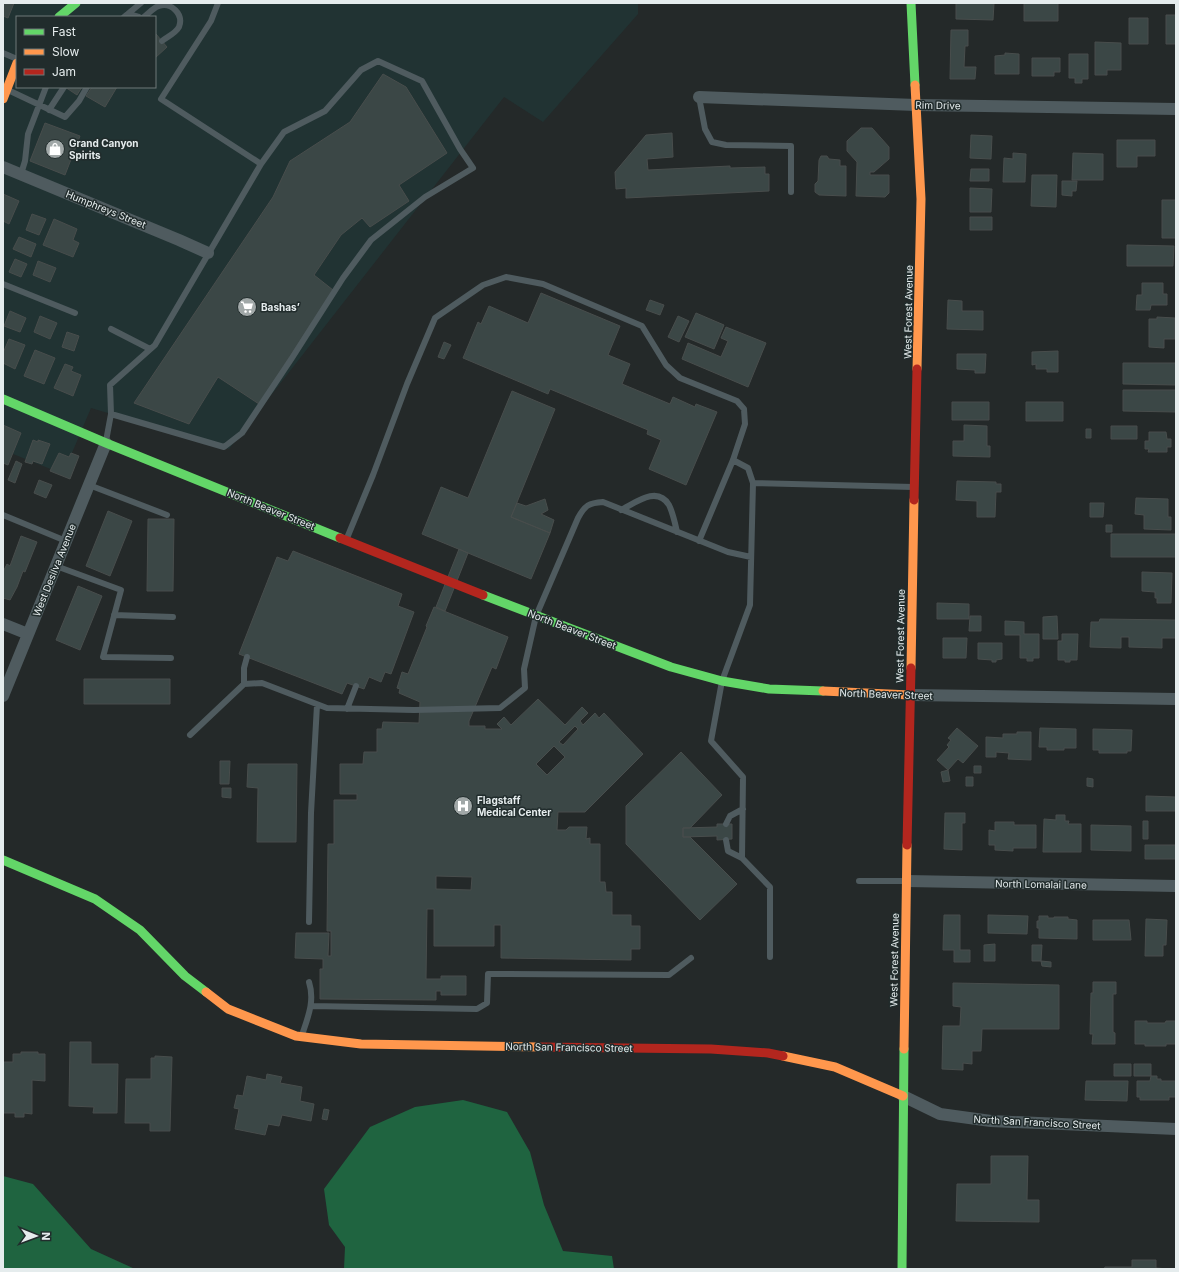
<svg xmlns="http://www.w3.org/2000/svg" width="1179" height="1272" viewBox="0 0 1179 1272" font-family="Inter,sans-serif">
  <style>
    .built { fill: #213333; fill-rule: evenodd }
    .forest { fill: #1f6440 }
    .building { fill: #3b4746; stroke: #484d4c; fill-rule: evenodd }
    .lines { fill: none; stroke-linecap: round; stroke-linejoin: round }
    .lane { stroke: #4f5b5f; stroke-width: 6 }
    .street { stroke: #4f5b5f; stroke-width: 12 }
    .fast { stroke: #63d668; stroke-width: 9 }
    .slow { stroke: #ff974d; stroke-width: 9 }
    .jam { stroke: #b3261e; stroke-width: 9 }
    .labels { text-anchor: middle; stroke-width: 3; stroke-linejoin: round; paint-order: stroke }
    .street-label { font-size: 10px; fill: #e5eced; stroke: #212c2c }
    .poi-label { font-size: 10px; font-weight: bold; fill: #e5eced; stroke: #212c2c; text-anchor: start }
  </style>
  <rect width="100%" height="100%" fill="#242929"/>
  <path class="built" d="M3 3H638V14L543 122 504 97 229 449 91 408 63 474 3 450ZM17 17H155V87H17Z"/>
  <path class="forest" d="M463 1100 507 1112 530 1152 544 1205 563 1251 612 1256 614 1269H344L345 1247 329 1225 324 1189 370 1127 415 1107Z
    M3 1176 33 1184 91 1249 135 1269H3Z"/>
  <path class="building" d="M3 3H14L8 18 3 16Z
    M956 3H994L993 20 956 19Z
    M1024 3H1058V21H1024Z
    M1166 15H1176V44H1166Z
    M1129 18H1148V44H1129Z
    M951 30H968V46H965L964 67H976L975 79H950Z
    M156 34 167 47 155 58V35Z
    M1095 42 1121 43V70H1107V75H1095Z
    M1005 53 1019 54V74H995V56L1005 55Z
    M1069 54H1088V79H1082V83H1075V78H1069Z
    M1032 58H1060V72H1054V76H1032Z
    M383 74 406 87 447 153 399 185 409 201 370 227 362 218 341 235 314 275 333 290 259 404 218 377 189 424 134 403 273 197 290 161 350 122Z
    M65 87H82L77 95Z
    M92 87H117L105 107 86 96Z
    M45 123 80 136 65 175 30 161Z
    M861 128H872L889 147V159L874 172H870V175H889V193L885 197 856 196 857 162 847 151V141Z
    M672 133 673 157 647 159 648 170 730 166V168L765 167V174H769V191L626 198V188L616 189 615 172 646 135Z
    M971 135 992 136 991 159 970 158Z
    M1117 140H1155V156H1137V167H1117Z
    M1013 153 1026 154 1025 182H1003L1004 158 1013 159Z
    M1073 153 1103 154V180H1072Z
    M821 156H827L829 159 840 160V166H846V196L819 195 815 192V184L818 181 819 160Z
    M971 169H989V181H970Z
    M1032 175H1057L1056 207 1031 206Z
    M1062 181H1077L1076 191H1072V196L1062 195Z
    M970 188 992 189 991 212H970Z
    M3 194 19 201 9 224 3 221Z
    M1162 200H1176V238H1162Z
    M32 214 46 219 39 235 26 230Z
    M970 217H992V230H970Z
    M54 219 77 229 73 240 79 243 73 257 43 245Z
    M19 237 36 244 31 257 13 249Z
    M1127 245 1174 246 1173 266H1127Z
    M15 259 27 264 21 277 9 272Z
    M38 261 56 268 50 282 33 275Z
    M1142 283H1163V294H1167V305H1151L1150 310H1136L1137 295H1142Z
    M541 293 620 326 608 355 630 364 622 384 670 404 673 397 695 407 696 404 717 412 686 485 649 469 661 440 647 434 648 430 550 389 548 394 463 358 478 322 481 324 489 306 528 323Z
    M650 300 664 305 660 315 646 310Z
    M948 300 962 301V311H983V330L947 329Z
    M10 311 26 318 20 332 4 326Z
    M696 313 724 325 714 349 685 337Z
    M40 316 57 323 50 339 34 332Z
    M678 316 689 321 679 342 668 337Z
    M1157 317 1175 318V339H1164V348L1149 347V319H1157Z
    M726 327 766 343 748 387 682 359 688 343 721 357 728 341 721 338Z
    M67 332 79 336 74 351 62 347Z
    M9 339 25 345 15 369 3 363V353Z
    M444 342 451 345 444 359 438 357Z
    M35 350 55 358 44 384 24 376Z
    M1058 351V372H1047V369H1036V364L1032 365V352Z
    M957 354H986L985 373H975V370L957 369Z
    M1123 363H1176V385L1123 384Z
    M65 364 73 367 71 371 81 375 73 396 54 388Z
    M1123 390H1176V412L1123 411Z
    M512 391 555 409 511 517 550 533 531 579 422 534 441 487 468 498Z
    M952 402H989V420H952Z
    M1026 402H1063V421H1026Z
    M3 425 21 433 8 465 3 463Z
    M964 425 987 426V446H990V457L953 456V441H964Z
    M1111 426H1137V439H1111Z
    M1086 429H1091V438H1086Z
    M1149 432H1166L1167 439H1171V447H1167V452H1148L1149 449H1145V441H1149Z
    M33 440 38 442V440L50 444 42 464 33 461 32 464 25 462Z
    M59 453 69 457 71 453 79 456 70 479 50 471Z
    M16 461 22 464 15 483 8 480Z
    M39 480 52 485 46 498 34 493Z
    M957 481 996 482V484H1001V492H996L995 517H977V501L956 500Z
    M1136 498 1168 499V517H1171V530L1144 529V515L1135 514Z
    M545 499 548 510 541 514 554 520 550 533 511 517 517 503 526 506Z
    M1090 503H1104L1103 517H1090Z
    M108 511 132 521 110 576 86 566Z
    M148 519H174L173 591H147Z
    M1106 525H1112V532H1106Z
    M1111 534H1176V557H1111Z
    M21 536 37 542 25 572 23 571 17 587 10 600 3 598V572L7 564 10 566Z
    M459 549 468 553 445 611 436 607Z
    M293 551 402 594 398 606 414 612 391 674 385 672 381 682 369 677 364 689 347 683 342 694 239 654 277 557 288 561Z
    M1142 572 1172 573 1171 603H1157V598H1155V592L1142 591Z
    M78 586 102 596 80 650 56 640Z
    M937 603 969 604V619H937Z
    M434 607 508 637 496 669 492 667 469 721V726H485V729H502L497 724 504 717 511 725 538 699 565 725 582 707 588 713 580 721 583 725 595 713 599 718 604 713 643 754 585 812H558L557 830H566L569 827H587L586 839 590 838V844H600V882H605L606 892H612V915H631V926H640V949H631V960L501 958V925H494V946H434V909H427L426 979H441V976H466V995H441V991H436V1000L320 999V969H323V959L295 958 296 933H329L328 956H331V931H327L328 844H334V800H357V794H340V764H363L364 752H377V729H382L383 722 419 723 420 702 399 693 400 689 397 688 402 672 408 674 427 627 426 626ZM575 726 578 729 563 745 559 742ZM554 746 565 757 547 775 536 764ZM436 876 472 877 471 890 436 889Z
    M970 616H981V631H969Z
    M1057 616 1058 639H1043V617Z
    M1100 619 1176 620V638H1162V648L1129 647V637H1121V648L1090 647 1091 622H1099Z
    M1005 621 1024 622V634H1039V658H1033V661H1027V658H1020V635H1005Z
    M1062 634H1078L1077 660H1070V662H1065V660H1058V641H1062Z
    M943 638H967L966 658H943Z
    M978 643H1002V659L996 660V662H992V660L978 659Z
    M84 679H170V704H84Z
    M957 728 978 746 963 763 958 759 948 770 937 760 949 747 947 745 951 740 948 738Z
    M1040 728 1076 729V748H1064V750H1047V747H1039Z
    M1093 729 1132 730 1131 751H1127V753H1099V750H1093Z
    M1017 732H1031V760L1008 759 1009 753 996 752V757H986V737L1003 738V734H1017Z
    M681 752 722 795 690 828H683V837H690L737 884 700 920 626 844V806Z
    M220 761H230L229 784H220Z
    M248 764H297L296 842H257L258 788 247 787Z
    M974 766H981V773H974Z
    M948 770 950 781 943 782 941 772Z
    M966 777H973V786H966Z
    M1087 778 1093 779V787L1087 786Z
    M222 788H231V798L222 797Z
    M1146 796 1176 797V811H1146Z
    M945 813H965V823H962V850L944 849Z
    M1056 815H1065V821H1069L1068 824H1081V852H1043L1044 819 1056 820Z
    M1143 821H1148V839H1143Z
    M995 822H1014V825H1036V848H1013V851L995 850V845H989V830L995 831Z
    M717 824H732V839L717 840V836L683 837V828L717 827Z
    M1091 825 1131 826V851L1091 850Z
    M1145 845H1176V859H1145Z
    M944 915H960V950H970V962H954V950H943Z
    M988 915 1028 916 1027 934 988 933Z
    M1039 916H1048V918H1054V917H1068V919L1077 920V939L1039 938V928H1037V921H1039Z
    M1146 919 1167 920 1166 945H1163V956H1145Z
    M1093 920H1129L1131 940H1093Z
    M995 944V961H984V945Z
    M1032 945H1042L1041 961H1032Z
    M1041 961 1051 962V967L1042 966Z
    M1093 982H1116V994H1113V1032L1115 1033V1044H1092L1093 1034H1090L1091 993H1093Z
    M953 983 1059 985V1029H982L981 1051H972V1064L963 1063V1070L942 1069 943 1026H960L961 1007 953 1006Z
    M1135 1021H1147V1023H1165L1166 1021H1176V1044H1166V1046H1145V1044H1135Z
    M70 1042H91V1064H118L117 1113H93L94 1107 69 1106Z
    M21 1052H38V1054H45V1081L32 1080V1114L24 1113V1117H15V1113H3V1062H13V1054H21Z
    M155 1056 172 1057 170 1131H150V1123H125L126 1079H151V1058H155Z
    M1114 1064H1131V1076H1114Z
    M1134 1064H1151V1076H1134Z
    M267 1074 282 1077 280 1083 302 1087 300 1101 314 1104 311 1121 282 1115 279 1126 268 1124 265 1135 235 1129 239 1109 234 1108 237 1095 243 1096 247 1076 266 1080Z
    M1151 1076H1157V1079H1161V1081H1176V1097H1169V1100H1140V1097H1137V1081H1150Z
    M1086 1081H1128L1127 1101 1085 1100Z
    M324 1109 329 1110 327 1120 322 1119Z
    M991 1156H1028L1027 1200H1039V1222L956 1221 957 1184H991Z
    M1132 1260H1156V1268L1169 1269H1104L1105 1267H1132Z"/>
  <g class="lines">
    <path class="lane" d="M218 3 211 21 161 99 261 164
      M128 14 139 17
      M124 17 141 3
      M144 17C148 14 154 7 159 6 171 2 184 14 179 27 176 33 167 37 162 41
      M3 53 17 59
      M8 90 65 117 79 101 87 87
      M699 97 705 129 712 142 726 145 791 146V192
      M49 110 64 87
      M21 174 25 161 28 134 46 87
      M3 284 75 313
      M111 329 150 349
      M106 441 111 414 110 385 155 345 261 164 284 132 325 111 361 70 378 61 422 81 460 149 473 168 425 197 371 240 343 278 292 358 242 433 224 447 111 414
      M733 460 748 468 753 483 750 605 722 681 711 741 743 777 742 858 770 887V957
      M753 483 913 487
      M89 485 167 515
      M621 510C635 503 657 485 669 505 673 513 675 523 677 532
      M3 515 66 541
      M347 538 373 475 407 384 435 318 483 285 506 277 543 284 642 326 666 365 680 378 737 401 744 409 745 424 733 460 699 541
      M56 566 121 590 103 657 171 658
      M114 615 173 617
      M244 684V668L247 657
      M347 709 356 686
      M190 735 244 684 262 683 327 708 414 710 500 708 525 688 524 669 536 616 578 518C585 505 589 503 603 502L728 552 751 557
      M726 824 730 816 743 809
      M726 840 728 851 742 858
      M859 881H905
      M309 922 311 813 317 705
      M311 1006 477 1009 487 1003 488 974 669 975 691 958
      M302 1035C308 1017 315 1001 309 982"/>
    <path class="street" d="M699 97 916 105 1176 109
      M3 167 179 240 208 253
      M3 624 28 634
      M910 695 1176 699
      M3 696 106 443
      M907 881 1176 886
      M903 1096 940 1114 991 1121 1176 1129"/>
    <path class="fast" d="M911 3 915 85
      M59 17 76 3
      M3 399 106 443 340 538
      M483 595 671 667 722 681 769 689 823 691
      M3 860 95 899 140 930 185 976 206 992
      M902 1269 904 1049"/>
    <path class="slow" d="M915 85 921 199 917 369
      M3 99 17 63
      M911 668 914 500
      M823 691 910 695
      M206 992 228 1009 296 1036 361 1044 539 1047
      M904 1049 907 845
      M783 1056 835 1067 903 1096"/>
    <path class="jam" d="M914 500 917 369
      M340 538 483 595
      M907 845 911 668
      M539 1047 711 1049 768 1053 783 1056"/>
  </g>
  <defs>
    <g id="shop-disc" transform="scale(1)"><circle r="9.5" fill="#a1a8a8" stroke="#212c2c"/><path d="M-5-2.5h2.3a2.7 3.5 0 0 1 5.4 0H5L5.5 6h-11ZM-1.5-2.5h3a1.5 2.3 0 0 0-3 0Z" fill="#fff"/></g>
    <g id="supermarket-disc" transform="scale(1)"><circle r="9.5" fill="#a1a8a8" stroke="#212c2c"/><path d="M-6-5.5h2.5l.6 2H6L4.5 2H-2.5L-4.4-4H-6ZM-1.5 3.2a1.3 1.3 0 1 0 .1 0ZM3 3.2a1.3 1.3 0 1 0 .1 0Z" fill="#fff"/></g>
    <g id="hospital-disc" transform="scale(1)"><circle r="9.5" fill="#a1a8a8" stroke="#212c2c"/><path d="M-5-5h3v3.5h4V-5h3V5h-3V1.5h-4V5h-3Z" fill="#fff"/></g>
  </defs>
  <g fill-rule="evenodd">
    <use href="#shop-disc" x="55" y="149"/>
    <use href="#supermarket-disc" x="247" y="307"/>
    <use href="#hospital-disc" x="463" y="806"/>
  </g>
  <g class="labels">
    <g class="street-label">
      <text transform="translate(938 105) rotate(1)" y="4">Rim Drive</text>
      <text transform="translate(106 209) rotate(22)" y="4">Humphreys Street</text>
      <text transform="translate(908 312) rotate(-89)" y="4">West Forest Avenue</text>
      <text transform="translate(271 509) rotate(22)" y="4">North Beaver Street</text>
      <text transform="translate(54 570) rotate(-68)" y="4">West Desilva Avenue</text>
      <text transform="translate(572 629) rotate(21)" y="4">North Beaver Street</text>
      <text transform="translate(900 636) rotate(-89)" y="4">West Forest Avenue</text>
      <text transform="translate(886 694) rotate(2)" y="4">North Beaver Street</text>
      <text transform="translate(1041 884) rotate(1)" y="4">North Lomalai Lane</text>
      <text transform="translate(894 960) rotate(-89)" y="4">West Forest Avenue</text>
      <text transform="translate(569 1047) rotate(1)" y="4">North San Francisco Street</text>
      <text transform="translate(1037 1122) rotate(3)" y="4">North San Francisco Street</text>
    </g>
    <g class="poi-label">
      <text x="69" y="147">Grand Canyon<tspan x="69" dy="12">Spirits</tspan></text>
      <text x="261" y="311">Bashas’</text>
      <text x="477" y="804">Flagstaff<tspan x="477" dy="12">Medical Center</tspan></text>
    </g>
  </g>
  <rect width="1179" height="1272" fill="none" stroke="#e5eced" stroke-width="8"/>
  <rect x="16" y="16" width="140" height="72" fill="#212c2c" stroke="#6f7979"/>
  <rect x="24" y="29" width="20" height="6" fill="#63d668" stroke="#6f7979"/>
  <text x="52" y="36" font-size="12" fill="#e5eced">Fast</text>
  <rect x="24" y="49" width="20" height="6" fill="#ff974d" stroke="#6f7979"/>
  <text x="52" y="56" font-size="12" fill="#e5eced">Slow</text>
  <rect x="24" y="69" width="20" height="6" fill="#b3261e" stroke="#6f7979"/>
  <text x="52" y="76" font-size="12" fill="#e5eced">Jam</text>
  <g transform="translate(36 1236) rotate(91)" stroke="#212c2c" stroke-width="3" paint-order="stroke">
  <path d="M0-3L7 15L0 10L-7 15Z" fill="#e5eced"/>
  <text y="-6" font-size="11" font-weight="bold" text-anchor="middle" fill="#e5eced">N</text>
  </g>
</svg>
